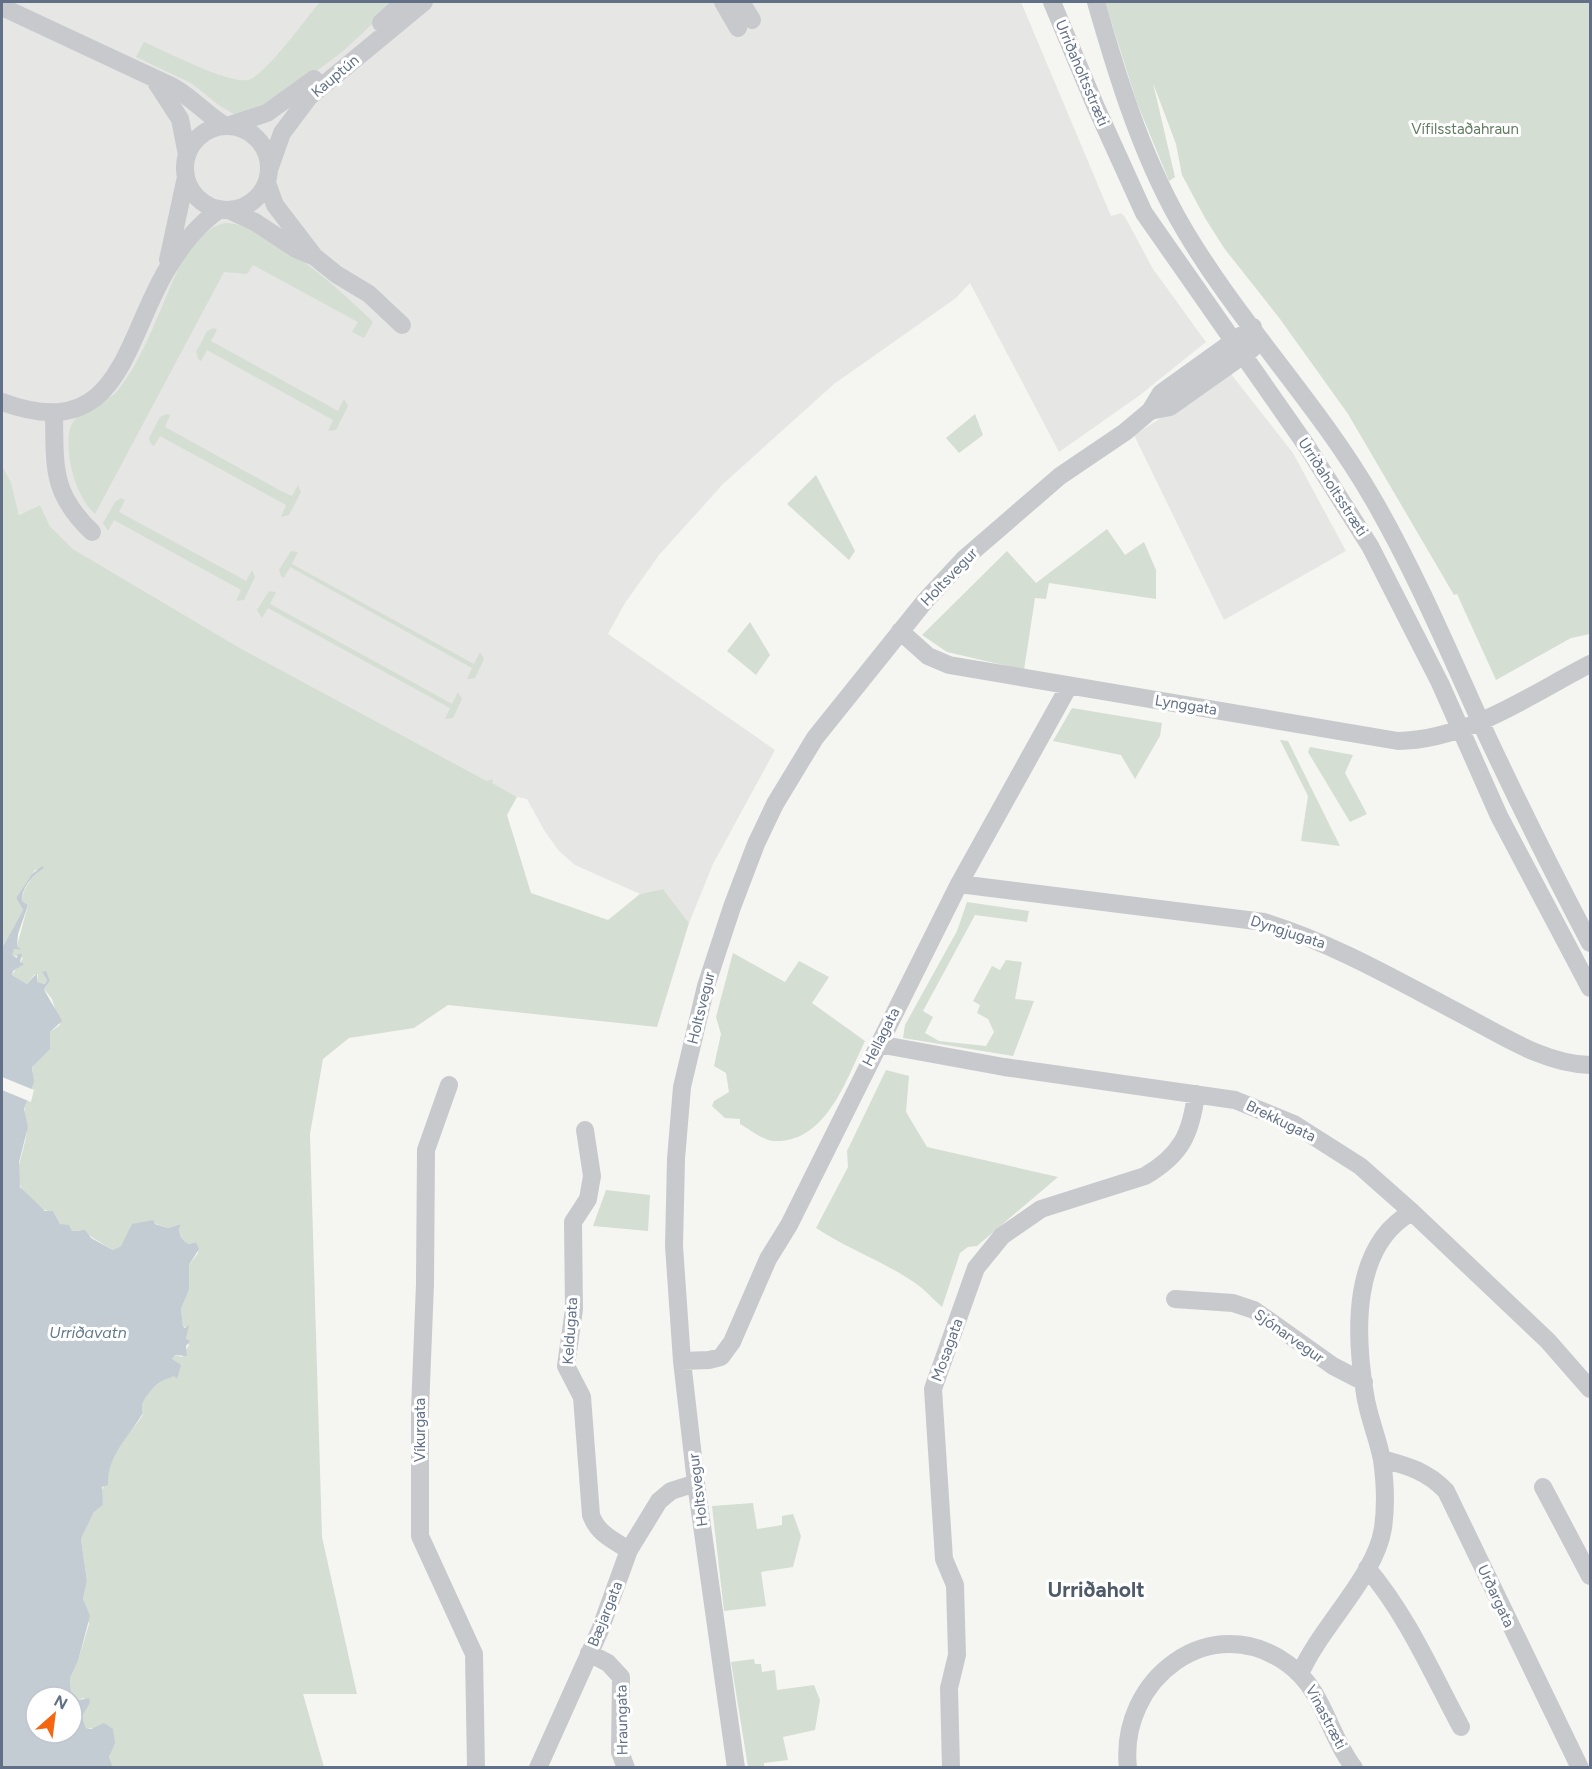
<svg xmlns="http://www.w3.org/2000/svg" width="1592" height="1769" viewBox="0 0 1592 1769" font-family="Figtree,sans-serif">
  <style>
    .built { fill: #e6e6e5 }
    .green { fill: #d5ded2 }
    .water { fill: #c4ccd3; fill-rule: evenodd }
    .pier { fill: #f5f6f1 }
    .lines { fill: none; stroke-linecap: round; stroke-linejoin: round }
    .minor { stroke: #c7c9cd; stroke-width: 18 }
    .labels { text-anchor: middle; stroke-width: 6; stroke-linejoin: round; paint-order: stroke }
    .street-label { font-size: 15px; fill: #617086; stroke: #fff }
    .park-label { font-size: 15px; fill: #627c61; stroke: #fff }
    .water-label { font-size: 16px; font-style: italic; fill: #617a8a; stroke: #fff }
    .district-label { font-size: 21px; font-weight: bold; fill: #505b6a; stroke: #fff }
  </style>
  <rect width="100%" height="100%" fill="#f5f6f1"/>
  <path class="built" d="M2 2H1021L1111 216 1121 213 1125 217 1153 269 1206 342 1140 395 1059 452 970 283 956 298 834 384 723 484 659 555 625 603 608 634 775 750 713 864 689 923 663 889 640 894 575 865 559 851 544 830 527 799 517 797 240 648 73 549 50 526 40 505 19 515 11 482 2 466Z
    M1231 374 1293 453 1346 551 1224 620 1134 435Z"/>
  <path class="green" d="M320 2H396L343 51 301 83 241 118 220 106 191 83 136 57 144 42C165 51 228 84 248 80 265 76 307 17 320 2Z
    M1105 2H1590V634L1571 638 1496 680 1457 594 1454 595 1348 414 1280 319 1224 248 1205 218 1182 175 1176 144 1153 83 1175 177 1169 181 1137 103Z
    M225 223C266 223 344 293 373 322L364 338 352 332 358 322 253 265 247 274 224 272 95 514C76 497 64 454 70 429 75 409 106 405 118 390 147 354 162 301 183 259 194 243 205 228 225 223Z
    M214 328 217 330 211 341 338 411 344 399 348 406 336 430 328 431 333 420 207 350 201 361 198 359 196 352 207 331Z
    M167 414 170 415 165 427 281 491 292 496 298 485 301 492 289 515 281 517 286 505 160 436 154 446 151 444 149 438 160 417Z
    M975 414 983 435 959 453 946 438Z
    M2 466 11 482 19 515 40 505 50 526 73 549 240 648 487 781 493 779 492 783 517 797 507 815 531 893 608 920 640 894 663 889 689 923 657 1027 448 1005 414 1028 349 1038 323 1059 310 1134 322 1537 357 1694H303L324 1767H113L109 1757 113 1729 86 1728 82 1717 90 1703 83 1698 79 1700 71 1692 70 1678 78 1661 89 1624 83 1599 87 1581 81 1539 94 1512 103 1505 101 1491 108 1480C102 1460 132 1432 142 1416 145 1410 142 1413 142 1407 142 1400 150 1391 154 1387 159 1382 168 1379 174 1375L177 1379 172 1359 175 1355 182 1357 189 1345 186 1339 188 1328 183 1326 181 1309 189 1290V1265L198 1253 196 1242 189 1244C181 1240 177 1233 181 1224L168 1228 148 1221 130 1227 131 1231 121 1246 113 1250 80 1230 72 1231 60 1224 53 1211C44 1212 40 1207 33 1202 3 1177 28 1153 27 1125 27 1119 23 1113 25 1107 28 1093 36 1082 32 1067L49 1046 50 1032 60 1025 52 999 44 989 50 981 42 972 47 980 45 984 37 982 38 974H35L27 984 12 975 23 958 11 955 14 949 20 950 17 946 28 905 22 901C22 889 33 876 41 869L35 870 16 898 23 910 2 948Z
    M816 475 855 551 849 560 787 504Z
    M121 498 125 500 119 512 241 578 246 581 252 570 255 577 244 600 236 601 241 590 114 520 108 531 103 523 115 502Z
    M1107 529 1125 555 1144 542 1156 570V599L1049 583 1046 599 1035 598 1024 670 947 652 922 635 1007 551 1036 583Z
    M291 551 298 552 292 564 463 658 474 664 480 652 484 659 475 678 467 679 472 668 290 567 284 578 281 576 279 570Z
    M269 591 276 592 270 604 436 695 452 704 458 692 462 699 453 718 445 719 450 708 268 608 262 618 257 610Z
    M750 622 770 655 756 675 727 651Z
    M1072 708 1162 723 1160 736 1135 779 1121 755 1053 741Z
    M1280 740 1288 741 1340 846 1301 841 1308 796Z
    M1310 747 1353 755 1345 773 1367 814 1350 822 1308 752Z
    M967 902 1029 911 1027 922 975 915 923 1011 933 1017 925 1033 939 1041 986 1046 994 1032 988 1019 977 1013 980 1005 973 1001 992 966 1000 970 1006 960 1022 962 1015 999 1034 1001 1013 1056 903 1038 905 1025 957 931Z
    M733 953 785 982 799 961 829 977 812 1003 865 1041C846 1080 826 1144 773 1141 763 1140 749 1129 740 1124V1119L725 1118 712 1106 714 1101 729 1092 726 1073 714 1066 721 1034 716 1017Z
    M886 1070 909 1076 906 1112 927 1147 1058 1177 977 1246 968 1247 960 1253 942 1307C934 1300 926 1291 918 1285 886 1262 849 1250 816 1228L848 1167 847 1151Z
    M606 1190 650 1195 648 1231 593 1226Z
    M753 1503 757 1529 782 1525V1516L793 1514 801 1536 793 1567 761 1572 766 1606 724 1611 712 1506Z
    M754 1659 755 1664H761L762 1672 775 1670 777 1690 814 1685 820 1700 815 1730 783 1737 788 1760 764 1763V1767H748L731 1662Z"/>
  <path class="water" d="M42 866 44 868C34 874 21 888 22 901L28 905 18 934 17 946 21 950 14 949 12 955 17 958 18 954H22L20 962 24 964 13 971 12 975 27 984 37 973V982L45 984 47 980 42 972 46 971 50 981 44 989C48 998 57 1011 62 1021L50 1032V1049L32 1067 34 1082 24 1109 28 1127 19 1162 20 1187 45 1211H53L60 1224 69 1225 72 1231 85 1230 91 1238 113 1250 121 1246 132 1224 153 1220 155 1224 168 1228 181 1224C177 1233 181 1240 189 1244L196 1242 199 1249 189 1265V1290L181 1309 183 1326 185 1328 189 1325 186 1339 190 1341 186 1346 187 1356 175 1355 172 1359 181 1365 177 1379 174 1376C167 1379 159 1382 154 1387 150 1392 142 1400 142 1407 142 1414 145 1410 141 1416 127 1439 107 1456 108 1485L102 1487 103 1505 94 1512 81 1539 87 1581 83 1599 90 1616 78 1661 70 1678 71 1692 75 1697 79 1700 89 1698 90 1703 82 1717 86 1728 91 1729 104 1723 113 1729 115 1743 109 1757 113 1767H2V948L23 910 16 898 32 874ZM36 1697H72V1733H36Z"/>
  <path class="pier" d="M2 1077 34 1090 31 1102 2 1090Z"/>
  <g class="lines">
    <path class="minor" d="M723 2 738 28
      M741 2 752 20
      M1052 2 1095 105 1144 213 1306 445 1370 546 1440 683 1499 816 1590 988
      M1096 2C1117 75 1140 150 1177 217 1233 317 1316 400 1373 499 1417 575 1451 657 1487 736 1520 806 1554 875 1590 943
      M2 7C57 33 113 59 169 85 189 94 205 114 224 125
      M381 23 404 2
      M156 82 180 119 187 155
      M230 125 267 113 314 79
      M185 168a42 42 0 1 1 84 0a42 42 0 1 1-84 0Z
      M270 167 282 133 309 97 424 2
      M267 183 275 205 314 256
      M229 210 255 222 296 249 315 257 336 274 369 294 402 325
      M168 260 186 177
      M2 402C118 445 123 345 166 271 181 246 196 226 220 209
      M1150 411 1170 407 1252 349
      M54 413C55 467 51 493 92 532
      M900 631 928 656 949 665 1398 741C1467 740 1530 695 1590 664
      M959 884 1264 922C1335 944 1398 981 1463 1015 1503 1036 1545 1064 1590 1065
      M878 1044 1004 1067 1235 1100 1294 1124 1360 1166 1412 1212 1548 1341 1590 1389
      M449 1085 426 1150 425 1284 420 1410V1536L474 1654 476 1768
      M585 1130 592 1176 588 1199 573 1222 574 1309 566 1366 582 1397 591 1515C598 1534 613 1540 629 1550
      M1175 1299 1233 1303 1254 1310 1333 1366 1364 1382
      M682 1361 709 1360 721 1357 732 1342 768 1259 789 1225 959 884 1069 686
      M1382 1459C1408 1466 1427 1471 1446 1491L1580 1768
      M1543 1487 1590 1576
      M1367 1568C1407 1615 1432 1673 1461 1727
      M589 1653 608 1663 621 1677 620 1752 626 1768
      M1300 1674C1320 1627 1376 1576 1383 1528 1386 1507 1385 1481 1382 1460 1378 1438 1368 1416 1365 1394 1355 1334 1351 1246 1412 1212
      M538 1768 600 1630 629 1550 659 1501 671 1491 696 1483
      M736 1768 696 1483 682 1361 674 1246 676 1159 682 1087 706 986 732 907 756 844 775 804 815 738 925 601 965 558 1060 476 1125 432 1150 411 1161 393 1253 327
      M951 1768 949 1688 957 1655 955 1585 944 1559 933 1389 976 1268 1002 1236 1041 1209 1145 1176C1181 1155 1191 1134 1196 1094
      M1128 1768C1118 1679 1211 1608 1288 1664 1324 1690 1328 1734 1354 1768"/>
  </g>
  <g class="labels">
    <g class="street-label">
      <text transform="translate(1082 73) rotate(67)" y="5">Urriðaholtsstræti</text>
      <text transform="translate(335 76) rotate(-40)" y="5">Kauptún</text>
      <text transform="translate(1333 487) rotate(57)" y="5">Urriðaholtsstræti</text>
      <text transform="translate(949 577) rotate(-46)" y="5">Holtsvegur</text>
      <text transform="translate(1186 705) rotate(9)" y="5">Lynggata</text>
      <text transform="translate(1288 932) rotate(18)" y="5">Dyngjugata</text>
      <text transform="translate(701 1008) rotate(-76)" y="5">Holtsvegur</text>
      <text transform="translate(881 1037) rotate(-63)" y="5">Hellagata</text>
      <text transform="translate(1281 1121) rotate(26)" y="5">Brekkugata</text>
      <text transform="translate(570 1331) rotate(-86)" y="5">Keldugata</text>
      <text transform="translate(1289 1336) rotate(35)" y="5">Sjónarvegur</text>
      <text transform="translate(947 1350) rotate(-70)" y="5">Mosagata</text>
      <text transform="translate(420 1430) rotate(-90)" y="5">Víkurgata</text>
      <text transform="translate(698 1490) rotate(-97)" y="5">Holtsvegur</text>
      <text transform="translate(1496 1596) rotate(65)" y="5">Urðargata</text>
      <text transform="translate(605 1614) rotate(-68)" y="5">Bæjargata</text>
      <text transform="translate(1326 1717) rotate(62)" y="5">Vinastræti</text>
      <text transform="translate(622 1720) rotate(-91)" y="5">Hraungata</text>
    </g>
    <g class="park-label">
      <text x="1465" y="134">Vífilsstaðahraun</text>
    </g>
    <g class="water-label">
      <text x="88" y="1338">Urriðavatn</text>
    </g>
    <g class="district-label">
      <text x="1096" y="1597">Urriðaholt</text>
    </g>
  </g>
  <rect width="1592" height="1769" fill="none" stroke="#617086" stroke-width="6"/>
  <g transform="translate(54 1715) rotate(28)"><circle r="28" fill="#ffffff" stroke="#c0c6cf" stroke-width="1.5"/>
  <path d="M0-4.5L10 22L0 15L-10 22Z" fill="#f56611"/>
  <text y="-9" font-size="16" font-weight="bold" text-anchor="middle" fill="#617086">N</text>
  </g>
</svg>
